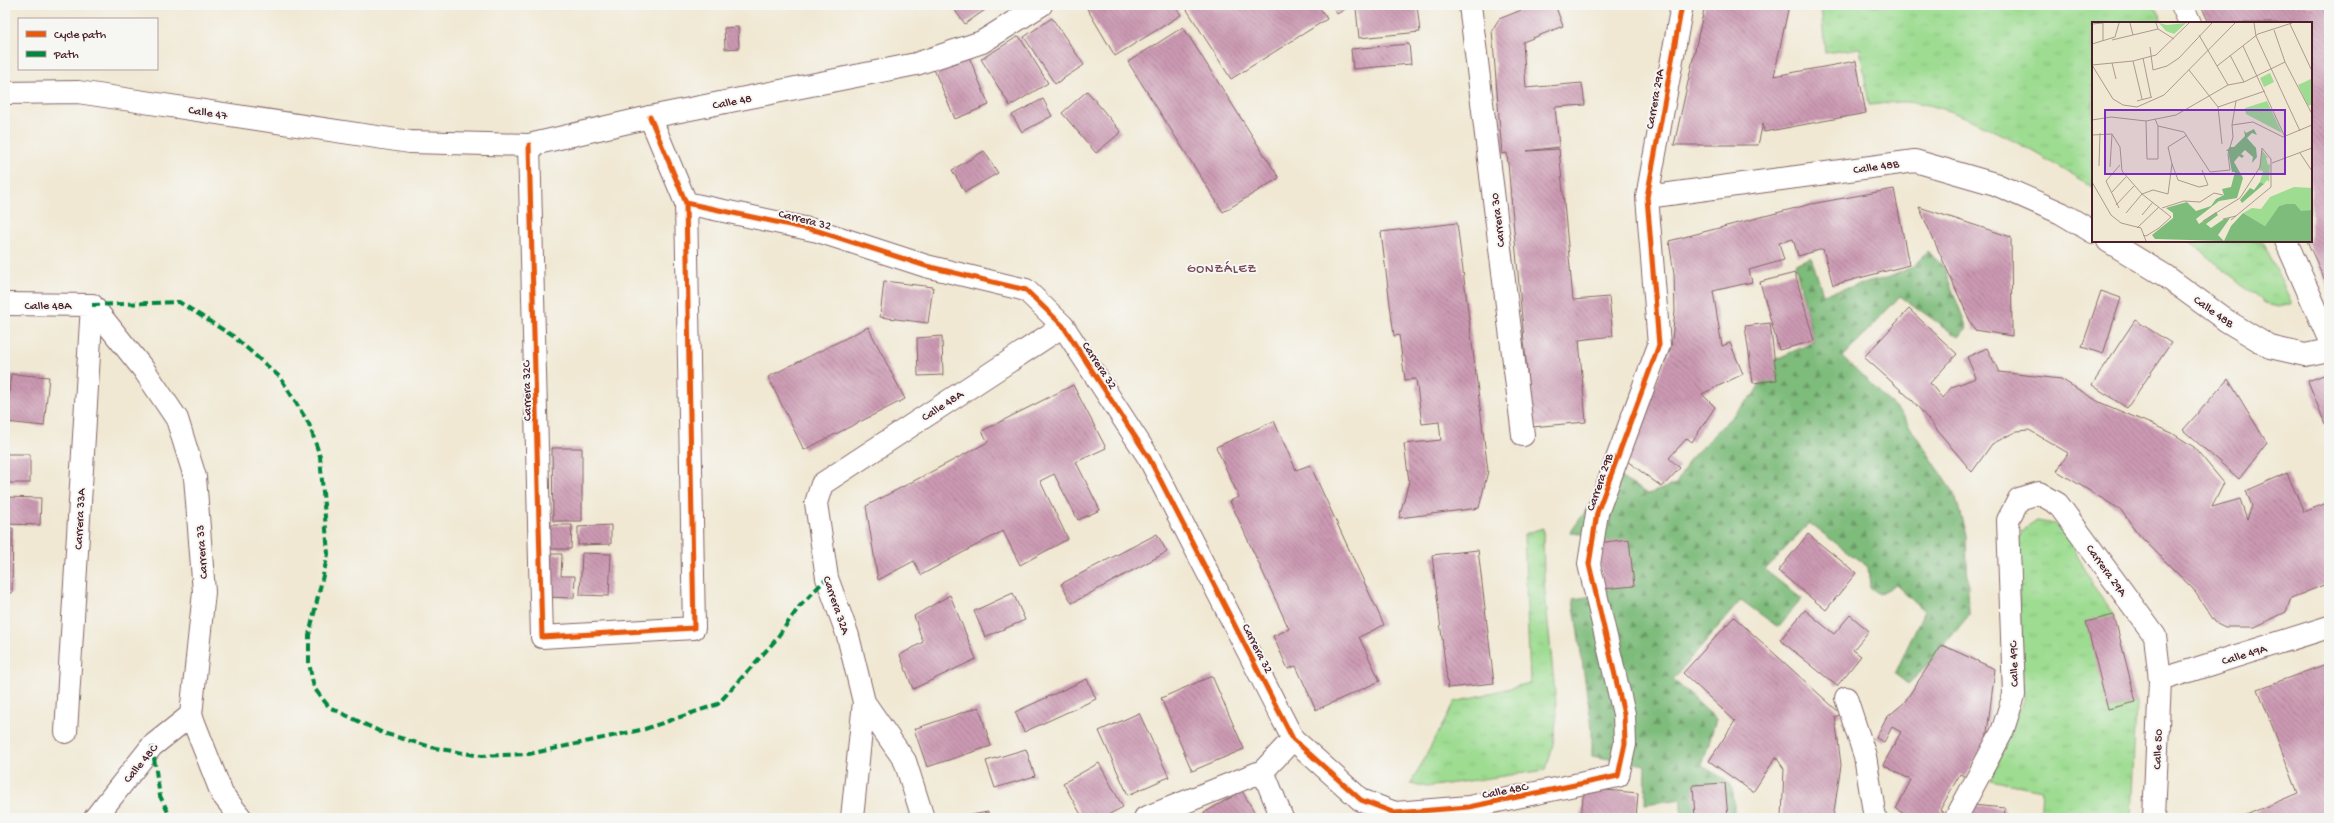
<svg xmlns="http://www.w3.org/2000/svg" width="2334" height="823" viewBox="0 0 2334 823" font-family="'Gochi Hand',sans-serif">
  <style>
    .grass { fill: url(#grass-tufts); stroke: #747e5e }
    .forest { fill: url(#forest-firs); stroke: #646e53 }
    .building { fill: url(#building-back-hatch) }
    .lines { fill: none; stroke-linecap: round; stroke-linejoin: round }
    .minor-casing { stroke: #846566; stroke-width: 24 }
    .major-casing { stroke: #846566; stroke-width: 24 }
    .minor { stroke: #fff; stroke-width: 22 }
    .major { stroke: #fff; stroke-width: 22 }
    .quiet { stroke: #00873e; stroke-width: 4; stroke-dasharray: 8 4; stroke-linecap: butt }
    .cycleway-casing { stroke: #f6f6f2; stroke-width: 8 }
    .cycleway { stroke: #e8590c; stroke-width: 5 }
    .labels { text-anchor: middle; stroke-width: 4; stroke-linejoin: round; paint-order: stroke }
    .street-label { font-size: 12px; fill: #4a1f2b; stroke: #f6f6f2 }
    .neighbourhood-label { font-size: 13px; letter-spacing: 1px; fill: #774a5a; stroke: #f6f6f2 }
    .inset-road { fill: none; stroke: #ae9890; stroke-width: 1 }
    .view { fill: #7b2cbf; fill-opacity: 0.15; stroke: #7b2cbf; stroke-width: 2 }
    .inset-edge { fill: none; stroke: #4a1f2b; stroke-width: 2 }
  </style>
  <defs>
    <pattern id="grass-tufts" width="24" height="20" patternUnits="userSpaceOnUse"><rect width="24" height="20" fill="#9ddc91"/><path d="M3 7l-1-3M5 7V3M7 7l1-3M15 17l-1-3M17 17v-4M19 17l1-3" fill="none" stroke="#89bc7d"/></pattern>
    <pattern id="forest-firs" width="22" height="20" patternUnits="userSpaceOnUse"><rect width="22" height="20" fill="#7ebc7b"/><path d="M5 1l3.5 6h-7zM16 11l3.5 6h-7z" fill="#699865"/></pattern>
    <pattern id="building-back-hatch" width="6" height="6" patternUnits="userSpaceOnUse"><rect width="6" height="6" fill="#cb9ab2"/><path d="M-1 5l2 2M0 0l6 6M5-1l2 2" fill="none" stroke="#a77d91"/></pattern>
  </defs>
  <rect width="100%" height="100%" fill="#f6f6f2"/>
  <filter id="ink" filterUnits="userSpaceOnUse"><feTurbulence type="fractalNoise" baseFrequency=".025" numOctaves="2"/><feDisplacementMap in="SourceGraphic" scale="8" xChannelSelector="R" yChannelSelector="G"/><feConvolveMatrix kernelMatrix="1 2 1 2 8 2 1 2 1" color-interpolation-filters="sRGB"/></filter>
  <filter id="wash" filterUnits="userSpaceOnUse"><feTurbulence type="fractalNoise" baseFrequency=".012" numOctaves="4" result="noise"/><feDisplacementMap in="SourceGraphic" scale="16" xChannelSelector="R" yChannelSelector="G"/><feGaussianBlur stdDeviation="0.9" result="paint"/><feColorMatrix in="noise" values="0 0 0 0 0 0 0 0 0 0 0 0 0 0 0 0 0 1.4 0 .05"/><feComposite in="paint" operator="in"/></filter>
  <g filter="url(#wash)">
    <rect width="100%" height="100%" fill="#f0e8d3"/>
    <path class="grass" d="M1821 5H2154L2163 23H2093V187C2046 160 1961 104 1908 102 1896 101 1882 104 1869 105L1860 48 1825 53Z
      M2190 241H2263L2292 304 2279 307 2265 304Z
      M2037 521 2055 524 2070 540 2094 588 2114 615 2108 709 2136 702 2131 818H2040L2042 790 1990 780 2023 700 2017 547 2022 531Z
      M1543 528 1544 582 1557 714 1553 744 1546 770 1426 787 1411 783 1455 702 1530 683 1524 534Z"/>
    <path class="forest" d="M1927 251 1943 266 1967 328 1958 337 1900 296 1843 357 1900 412 1955 494 1966 536 1969 615 1927 666 1908 684 1895 674 1924 611 1896 585 1879 594 1870 587 1868 567 1809 523 1765 570 1802 599 1778 627 1741 600 1673 679 1716 719 1702 766C1733 784 1734 781 1734 818H1682V799L1645 804 1646 765 1592 756V728L1573 599 1607 594 1602 536 1570 533 1597 495 1618 476 1648 494 1676 484 1690 459 1754 394 1774 360 1814 342 1795 264 1811 257 1823 294 1890 277 1914 266Z"/>
    <g id="blocks">
      <path class="building" d="M951 5H992L965 24Z
        M1085 5H1174L1181 15 1115 56Z
        M1184 5H1318L1327 19 1231 79Z
        M1332 5H1352L1337 14Z
        M1380 5H1417L1420 32 1359 38 1356 8Z
        M1534 5H1555L1563 26 1523 42 1526 88 1582 83 1585 105 1555 107 1559 147 1527 151 1559 149 1573 300 1609 297 1613 336 1579 340 1586 422 1532 427 1507 153 1502 154 1492 30 1499 19Z
        M1705 5H1789L1774 76 1856 61 1866 113 1764 132 1763 123 1758 145H1674Z
        M2201 5H2329V289L2307 241H2311V23H2209Z
        M1052 18 1084 65 1055 84 1024 37Z
        M738 27 739 48 725 49 724 28Z
        M1183 27 1279 178 1223 212 1128 62Z
        M1019 36 1048 83 1010 106 981 59Z
        M1409 44 1411 64 1353 69 1351 49Z
        M967 52 989 105 955 119 933 67Z
        M1087 91 1121 132 1096 153 1062 113Z
        M1043 99 1052 116 1022 132 1012 115Z
        M984 151 998 173 965 192 952 170Z
        M1894 189 1909 265 1833 285 1823 249 1798 256 1793 239 1779 243 1784 260 1749 270 1752 282 1713 291 1722 346 1730 343 1743 374 1702 394 1715 407 1692 442 1687 438 1669 458 1680 468 1662 487 1623 458 1671 348 1675 311 1674 274 1669 241 1811 204Z
        M1919 207 2011 237 2012 336 1974 330Z
        M1457 223 1488 471 1479 508 1399 518 1409 481 1404 444 1441 440 1439 422 1422 424 1416 379 1405 380 1399 335 1394 336 1381 232Z
        M1795 273 1814 341 1779 350 1760 282Z
        M884 281 933 287 928 323 880 317Z
        M2101 291 2121 298 2103 354 2082 347Z
        M1909 309 1957 354 1930 383 1942 398 1952 387 1976 378 1967 357 1987 348 1999 372 2061 379 2099 402 2172 433 2194 447 2224 483 2212 507 2240 499 2247 519 2252 506 2246 491 2287 473 2304 512 2329 502V583L2291 598 2286 612 2255 627H2225L2215 622 2193 589 2139 535 2121 510 2057 471 2068 453 2029 430 2017 431 1992 444 1972 472 1913 401 1864 357Z
        M2135 320 2171 343 2127 408 2092 385Z
        M1770 323 1777 380 1753 383 1745 326Z
        M868 327 905 399 804 450 768 377Z
        M942 336 943 375 918 376 917 338Z
        M2329 373V434L2308 381Z
        M11 374 49 377 44 426 6 422Z
        M2228 379 2267 443 2239 479 2183 430Z
        M1073 385 1106 448 1076 462 1100 510 1078 520 1054 474 1040 481 1068 539 1020 565 1003 531 921 575 914 561 878 580 866 506 988 442 982 431Z
        M1274 421 1296 470 1310 465 1384 625 1359 637 1380 681 1316 710 1296 666 1288 669 1273 636 1289 629 1230 501 1239 497 1216 447Z
        M552 448H582V521H553Z
        M5 454H30V483H5Z
        M5 497 41 498 40 525 5 524Z
        M542 525H572L571 549H542Z
        M611 525V544L578 545V527Z
        M5 528H13L12 593H5Z
        M1157 534 1167 552 1072 603 1061 584Z
        M1808 534 1856 573 1826 610 1778 571Z
        M1629 539 1634 586 1603 589 1598 543Z
        M1478 550 1494 683 1448 688 1432 555Z
        M582 553 611 554 609 596 580 595Z
        M545 554H562L561 576H575L574 598 545 597Z
        M1013 593 1025 620 985 637 974 611Z
        M950 595 976 659 913 689 900 655 923 642 914 616Z
        M1805 610 1834 634 1850 615 1869 631 1853 650 1861 656 1837 686 1780 640Z
        M2114 615 2136 702 2108 709 2086 622Z
        M1734 617 1841 714 1835 717 1841 765 1833 818H1782L1784 769 1776 757 1753 792 1709 761 1735 721 1683 673Z
        M1942 645 1995 669 1986 741 1966 777 1960 774 1940 810 1945 814 1942 818H1905L1906 815 1896 809 1911 780 1883 765 1901 732 1892 727 1884 742 1876 738 1886 718 1904 703Z
        M2329 663V818H2239L2298 793 2258 689Z
        M1212 676 1244 749 1192 771 1161 698Z
        M1087 679 1096 699 1024 732 1015 712Z
        M979 707 991 746 927 767 914 729Z
        M1139 713 1169 777 1128 795 1099 731Z
        M1026 749 1035 776 995 788 986 761Z
        M1099 763 1123 807 1102 818H1083L1063 783Z
        M1725 783 1728 818H1695L1693 785Z
        M1584 788 1638 793 1636 818H1581Z
        M1242 791 1258 818H1195Z
        M1972 805 2005 808 2004 818H1971Z
        M988 812 989 818H960V817Z"/>
    </g>
  </g>
  <g filter="url(#ink)">
    <use href="#blocks" fill-opacity="0" stroke="#846566" stroke-width="1"/>
    <g class="lines">
      <g class="minor-casing">
        <path id="minor" d="M1470 5 1523 435
          M2182 5 2190 23
          M529 145 542 637 694 628 686 203 650 117
          M1647 197 1915 161 1995 184 2061 213 2093 232
          M686 203 818 231 926 266 1026 290 1063 326 1149 458 1293 739 1361 800 1395 813 1469 807 1618 776 1625 744 1624 714 1589 564 1597 513 1659 345 1647 197 1682 5
          M2108 241 2164 275 2227 321 2270 347 2305 355 2329 350
          M2286 241 2329 339
          M5 304 92 305
          M92 305 144 370 177 419 195 477 204 592 191 715 222 794 241 818
          M2160 680 2329 627
          M1846 698 1865 756 1875 818
          M864 702 905 761 923 818
          M66 732 92 305
          M1263 771 1282 818
          M95 818 152 746 191 715
          M852 818 864 702 848 636 827 578 816 503 822 484 1063 326
          M1145 818 1263 771 1293 739
          M1956 818 2002 732 2014 695 2008 520 2019 499 2039 493 2058 504 2155 636 2160 680 2154 818"/>
      </g>
      <g class="major-casing">
        <path id="major" d="M5 93 78 92 410 142 529 145 650 117 916 64 982 42 1041 5"/>
      </g>
      <use href="#minor" class="minor"/>
      <use href="#major" class="major"/>
      <path class="quiet" d="M92 305 179 302 233 336 280 377 309 424 320 456 328 554 309 635V663L314 688 329 707 383 733 435 748 481 756 529 754 645 729 718 704 774 642 799 607 827 578
        M152 746 160 796 171 818"/>
      <g class="cycleway-casing">
        <path id="cycleway" d="M529 145 542 637 694 628 686 203 650 117
          M686 203 818 231 926 266 1026 290 1063 326 1149 458 1293 739 1361 800 1395 813 1469 807 1618 776 1625 744 1624 714 1589 564 1597 513 1659 345 1647 197 1682 5"/>
      </g>
      <use href="#cycleway" class="cycleway"/>
    </g>
  </g>
  <g class="labels">
    <g class="street-label">
      <text transform="translate(1654 99) rotate(-80)" y="4">Carrera 29A</text>
      <text transform="translate(732 101) rotate(-11)" y="4">Calle 48</text>
      <text transform="translate(208 112) rotate(9)" y="4">Calle 47</text>
      <text transform="translate(1876 166) rotate(-8)" y="4">Calle 48B</text>
      <text transform="translate(805 219) rotate(14)" y="4">Carrera 32</text>
      <text transform="translate(1497 220) rotate(-97)" y="4">Carrera 30</text>
      <text x="48" y="309">Calle 48A</text>
      <text transform="translate(2214 311) rotate(35)" y="4">Calle 48B</text>
      <text transform="translate(1100 365) rotate(57)" y="4">Carrera 32</text>
      <text transform="translate(526 391) rotate(-91)" y="4">Carrera 32C</text>
      <text transform="translate(942 405) rotate(-33)" y="4">Calle 48A</text>
      <text transform="translate(1599 482) rotate(-71)" y="4">Carrera 29B</text>
      <text transform="translate(79 519) rotate(-87)" y="4">Carrera 33A</text>
      <text transform="translate(201 552) rotate(-94)" y="4">Carrera 33</text>
      <text transform="translate(2107 570) rotate(54)" y="4">Carrera 29A</text>
      <text transform="translate(837 605) rotate(71)" y="4">Carrera 32A</text>
      <text transform="translate(1258 648) rotate(63)" y="4">Carrera 32</text>
      <text transform="translate(2244 654) rotate(-17)" y="4">Calle 49A</text>
      <text transform="translate(2013 664) rotate(-92)" y="4">Calle 49C</text>
      <text transform="translate(2157 749) rotate(-88)" y="4">Calle 50</text>
      <text transform="translate(140 763) rotate(-50)" y="4">Calle 48C</text>
      <text transform="translate(1505 790) rotate(-11)" y="4">Calle 48C</text>
    </g>
    <g class="neighbourhood-label">
      <text x="1222" y="272">GONZÁLEZ</text>
    </g>
  </g>
  <g transform="translate(2092 22)">
    <rect width="220" height="220" fill="#f0e8d3"/>
    <path d="M67 1 75 3 94 1 82 12 74 9ZM219 57 220 82 216 84 206 63ZM175 79 190 111 154 92 153 86ZM170 128 176 136H174L176 143 178 142 177 160 175 158 172 162 168 160 171 149 167 148ZM202 165 220 166V188L209 190 194 182 187 184 173 204 151 191 160 186 169 187 178 175Z" fill="#9ddc91"/>
    <path d="M162 107 165 113 160 111 155 116 164 126 165 135 160 141 161 135 153 128 149 132 152 134 150 136 147 134 142 140 151 156 145 176 127 179 104 197 107 202 124 190 126 193 114 202 119 206 132 197 138 196 126 213 132 219 63 217 60 213 81 196V191L74 186 95 180 104 189 119 184 124 177 132 173 130 167 139 165 143 150H140L136 129H134L138 125H142L153 114 152 108 154 111ZM168 160 172 162 150 181 148 178 158 166 162 168ZM194 182H203L209 189 220 188V219H132L139 204 151 191 173 204 187 184Z" fill="#7ebc7b"/>
    <path d="M178 51 182 60 172 65 168 56Z" fill="#9ddc91"/>
    <path class="inset-road" d="M38 1 41 13M64 1 66 7 82 17M162 1 164 14 208 109M0 2 11 1V19M198 2 220 49M182 8 193 40M107 13 136 63M20 18 66 7M0 22 23 15 27 1M151 24 193 115M58 25 61 48 75 44 87 36 120 1M138 33 152 60M51 36 59 75M41 39 50 77M20 41 24 57M0 43 21 77 31 83 45 85 72 73 143 1M0 43 41 39 64 33 97 1M125 44 166 12 200 1M97 48 126 85 130 122M45 79 60 75M126 85 173 69M0 98 19 95 54 99 84 93 136 63 152 60 193 40 220 92M54 99 55 137H66V104L63 97M140 103 161 100 191 115 220 103M66 104 92 110 118 150 138 148 136 132 141 115 140 103 144 79M20 112 28 125 30 149 50 172 79 195 67 206 54 214 51 213M0 113 20 112M208 131 220 149M180 141 220 126M80 142 86 158 107 165 116 163 110 148M7 144 8 111M18 145 20 112M0 160 19 193 29 201 49 206 54 219M20 170 34 155M24 183 42 164M27 186 14 159 28 143M70 186 92 179 108 180 122 171 131 173M34 191 50 172 61 168 76 172 80 142 76 125 95 113M50 193 61 180M131 197 144 194M111 199 148 176 168 145 170 126 179 137V165L139 198M45 206 67 185"/>
    <path class="view" d="M13 88H193V152H13Z"/>
    <rect width="220" height="220" class="inset-edge"/>
  </g>
  <rect width="2334" height="823" fill="none" stroke="#f6f6f2" stroke-width="20"/>
  <rect x="18" y="18" width="140" height="52" fill="#f6f6f2" stroke="#b1a0a2"/>
  <rect x="26" y="31" width="20" height="6" fill="#e8590c" stroke="#b1a0a2"/>
  <text x="54" y="38" font-size="12" fill="#4a1f2b">Cycle path</text>
  <rect x="26" y="51" width="20" height="6" fill="#00873e" stroke="#b1a0a2"/>
  <text x="54" y="58" font-size="12" fill="#4a1f2b">Path</text>
</svg>
